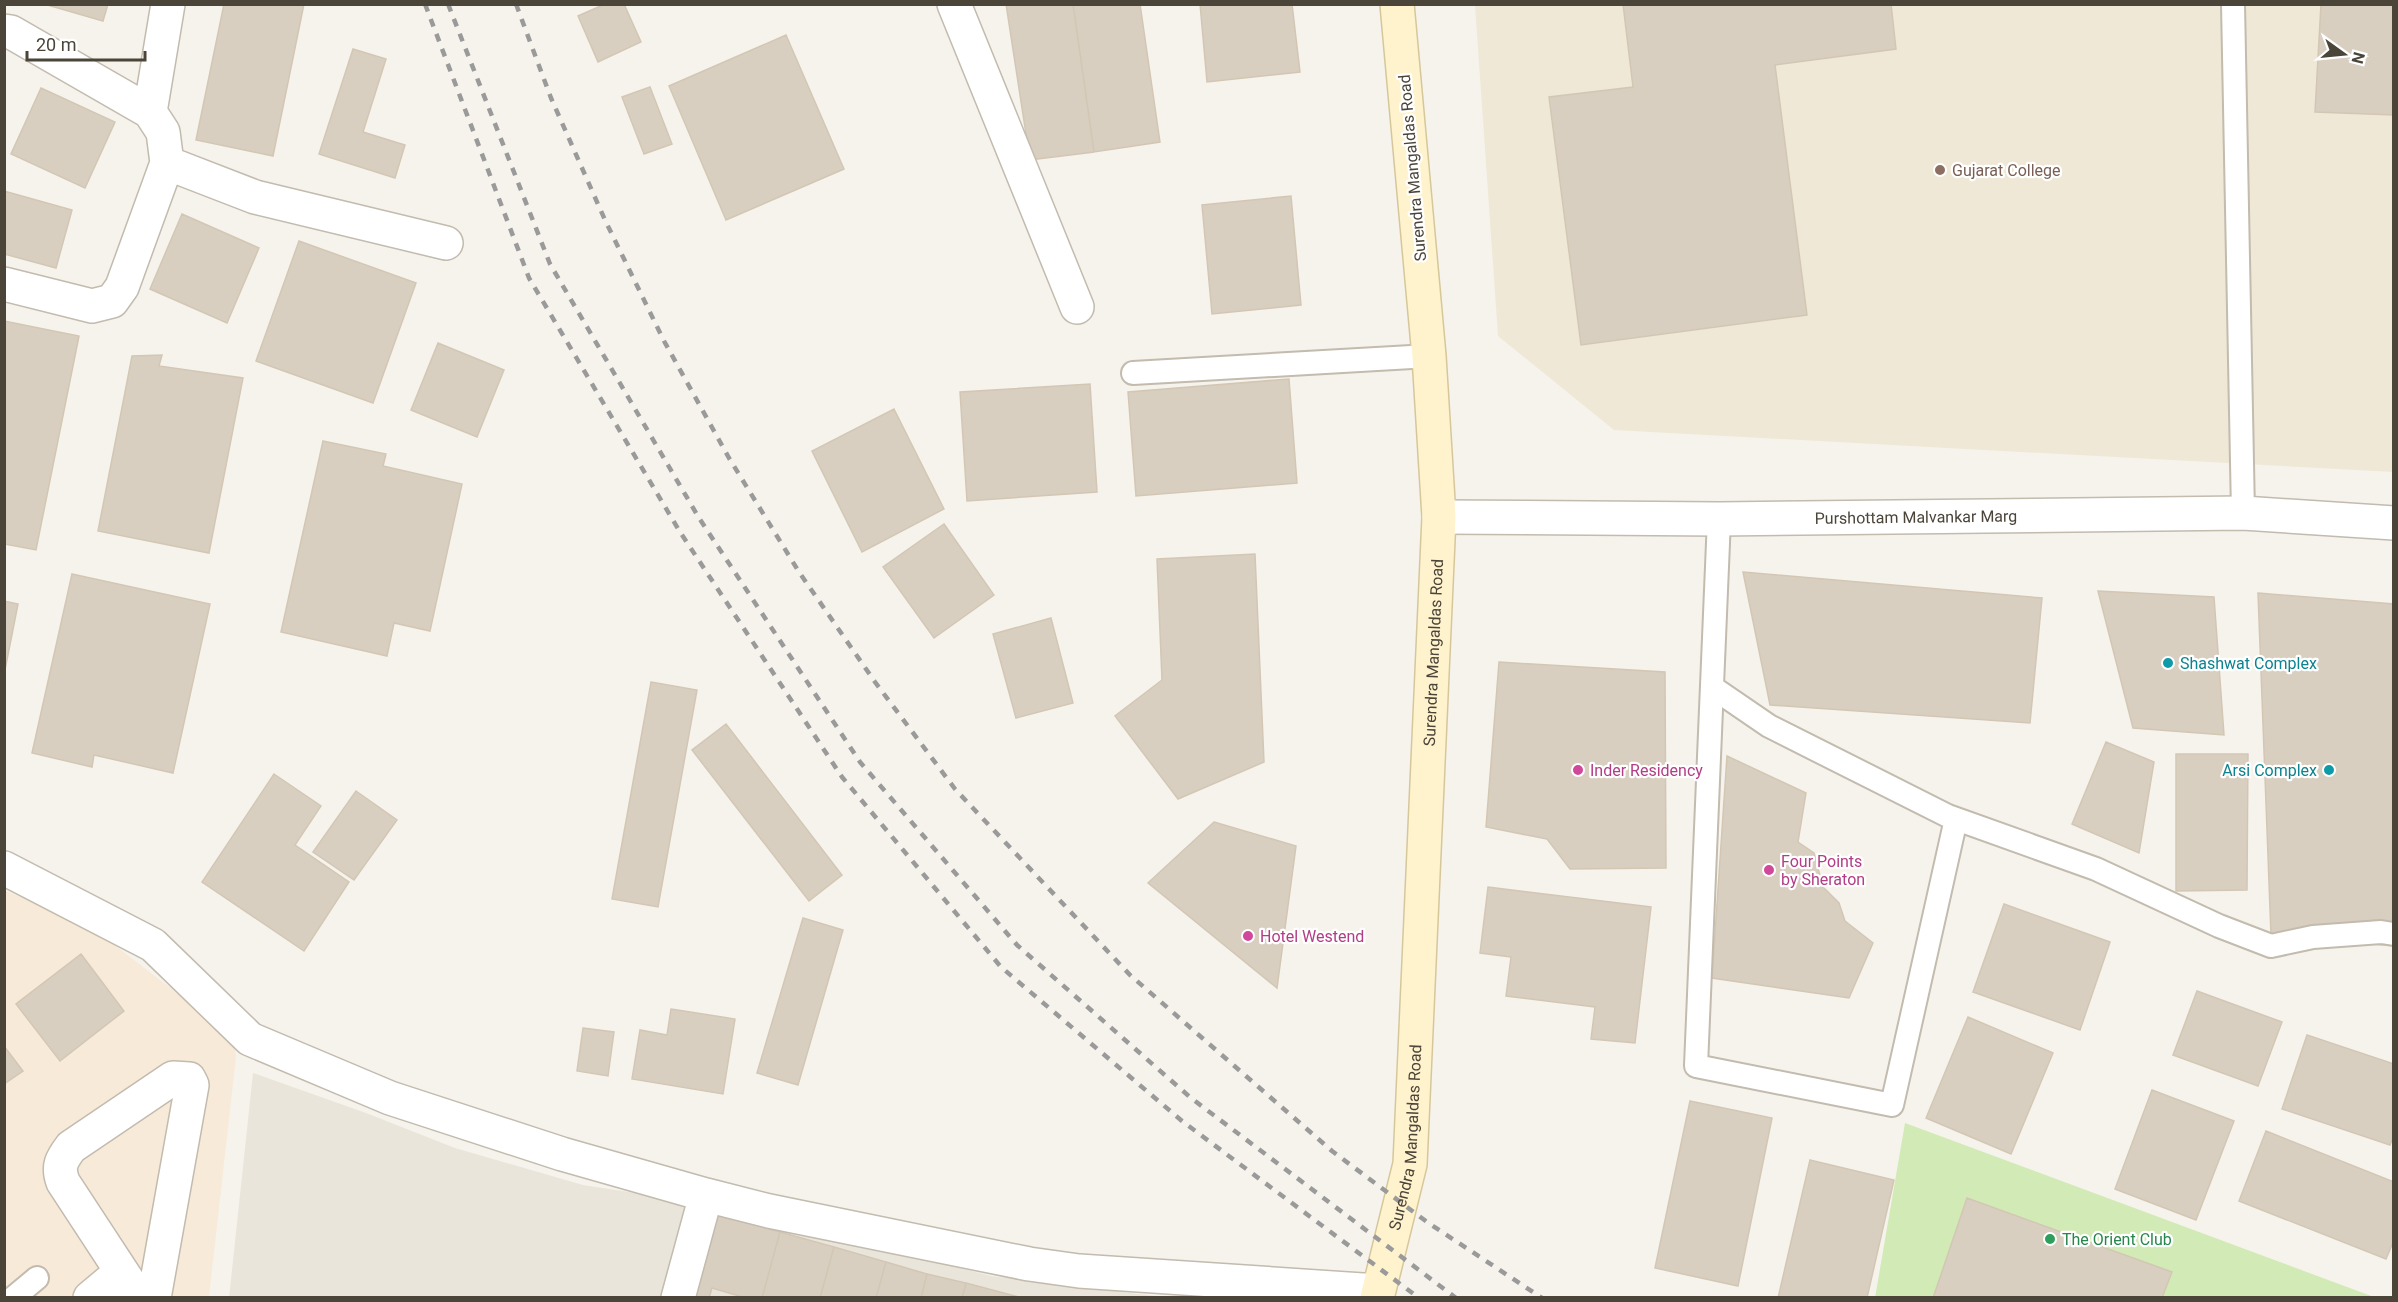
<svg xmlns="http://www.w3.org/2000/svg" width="2398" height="1302" viewBox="0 0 2398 1302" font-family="Roboto,sans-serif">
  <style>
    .residential { fill: #eae5da }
    .commercial { fill: #f7ead8 }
    .education { fill: #efe8d6 }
    .green { fill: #d2eab5 }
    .building { fill: #d8cfc1; stroke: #d3c7b4; stroke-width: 1.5 }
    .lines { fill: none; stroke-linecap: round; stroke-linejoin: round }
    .service-casing { stroke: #c2bbae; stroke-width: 26 }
    .minor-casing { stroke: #c2bbae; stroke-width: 36 }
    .tertiary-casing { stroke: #c2bbae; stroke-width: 36 }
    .secondary-casing { stroke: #d6c79b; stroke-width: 36 }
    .service { stroke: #fff; stroke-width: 22 }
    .minor { stroke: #fff; stroke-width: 33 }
    .tertiary { stroke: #fff; stroke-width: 33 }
    .secondary { stroke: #fff3cd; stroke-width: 33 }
    .rail { stroke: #9a9a9a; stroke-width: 4.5; stroke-dasharray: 8 8; stroke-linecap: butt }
    .education-dot { fill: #8d6e63; stroke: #fff; stroke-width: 2 }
    .culture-dot { fill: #0f9aa8; stroke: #fff; stroke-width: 2 }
    .hotel-dot { fill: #d1479c; stroke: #fff; stroke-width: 2 }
    .leisure-dot { fill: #2e9e5b; stroke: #fff; stroke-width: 2 }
    .labels { text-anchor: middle; stroke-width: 4.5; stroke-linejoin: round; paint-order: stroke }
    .street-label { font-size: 16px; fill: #4b4439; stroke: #fff }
    .education-label { font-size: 16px; fill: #785e54; stroke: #fff; text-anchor: start }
    .culture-label { font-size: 16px; fill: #0d838f; stroke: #fff; text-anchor: start }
    .hotel-label { font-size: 16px; fill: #b23c85; stroke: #fff; text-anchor: start }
    .leisure-label { font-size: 16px; fill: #27864d; stroke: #fff; text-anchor: start }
  </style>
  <rect width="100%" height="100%" fill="#f6f3ec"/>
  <path class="residential" d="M253 1073 366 1113 455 1148 583 1185 714 1205 991 1276 1164 1297 229 1298Z"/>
  <path class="commercial" d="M4 890 92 928 173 990 233 1040 236 1056 209 1297H5Z"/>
  <path class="education" d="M1475 5H2393V472L1614 430 1498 336Z"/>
  <path class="green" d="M1905 1123 2374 1297 1875 1298Z"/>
  <path class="building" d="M44 4H108L103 21Z
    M224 4H304L273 156 196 140Z
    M605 4H624L641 42 598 62 578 16Z
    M1006 4H1073L1094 152 1030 160Z
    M1073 4H1140L1160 142 1094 152Z
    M1200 4H1292L1300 72 1207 82Z
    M1623 4H1891L1896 49 1775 65 1807 315 1581 345 1549 97 1633 87Z
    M2321 4H2394V115L2315 112Z
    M786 35 844 169 726 220 669 86Z
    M353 49 386 59 363 132 405 145 395 178 319 154Z
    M650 87 672 144 644 154 622 97Z
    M41 88 115 122 85 188 11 154Z
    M4 191 72 210 56 268 4 254Z
    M1291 196 1301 305 1212 314 1202 205Z
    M182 214 259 248 227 323 150 289Z
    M299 241 416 283 373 403 256 361Z
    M4 321 79 336 36 550 4 544Z
    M438 343 504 370 477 437 411 410Z
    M162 355 159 366 243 378 209 553 98 531 132 356Z
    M1289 379 1297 483 1136 496 1128 392Z
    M1090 384 1097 492 967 501 960 392Z
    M894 409 944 509 862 552 812 451Z
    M323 441 386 454 383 466 462 484 430 631 394 623 387 656 281 632Z
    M944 524 994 595 934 638 883 567Z
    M1255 554 1264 762 1178 799 1115 716 1162 680 1157 559Z
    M1743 572 2042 598 2030 723 1770 705Z
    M72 574 210 604 173 773 94 755 92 767 32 753Z
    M2098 591 2214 597 2224 735 2133 728Z
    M2258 593 2394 604V946L2271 935Z
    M4 601 18 604 4 675Z
    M1051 618 1073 703 1016 718 993 634Z
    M1499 662 1665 672 1666 868 1570 869 1547 839 1486 827Z
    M651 682 697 690 658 907 612 899Z
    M726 724 842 875 809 901 692 750Z
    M2106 742 2154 762 2139 853 2072 824Z
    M2176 754H2248L2247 890 2176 891Z
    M1727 756 1806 793 1798 842 1814 853 1823 887 1839 903 1845 921 1873 943 1849 998 1712 978Z
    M274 774 321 806 295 845 349 882 304 951 202 882Z
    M356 791 397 820 354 880 313 852Z
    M1214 822 1296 846 1277 988 1148 883Z
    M1488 887 1651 907 1635 1043 1591 1039 1595 1007 1506 996 1511 957 1480 953Z
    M2004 904 2110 942 2080 1030 1973 992Z
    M803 918 843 930 798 1085 757 1073Z
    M81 954 124 1011 60 1061 16 1004Z
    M2197 991 2282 1022 2258 1086 2173 1055Z
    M671 1009 735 1019 723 1094 632 1079 640 1030 667 1035Z
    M1968 1017 2053 1053 2011 1154 1926 1118Z
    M583 1028 614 1032 608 1076 577 1071Z
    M2307 1035 2394 1064V1135L2390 1145 2282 1109Z
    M4 1046 23 1071 4 1084Z
    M2152 1090 2234 1121 2196 1220 2115 1189Z
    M1690 1101 1772 1118 1738 1286 1655 1268Z
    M2266 1131 2394 1182V1240L2386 1259 2239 1201Z
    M1810 1160 1894 1180 1867 1298H1778Z
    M1967 1198 2172 1272 2162 1298H1933Z
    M713 1212 780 1232 762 1298H746L712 1288 709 1298H688Z
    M780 1232 834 1247 820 1298H762Z
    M834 1247 886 1262 876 1298H820Z
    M886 1262 927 1274 921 1298H876Z
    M927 1274 966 1283 962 1298H921Z
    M966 1283 1023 1298H962Z"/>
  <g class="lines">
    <g class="service-casing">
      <path id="service" d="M2233 4 2243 513
        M1133 373 1429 356
        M1719 519 1696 1066 1892 1105 1956 819
        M1712 687 1769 726 1948 816 2096 869 2219 926 2271 946 2313 937 2381 932 2394 934
        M13 1298 37 1278"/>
    </g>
    <g class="minor-casing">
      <path id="minor" d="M954 4 1077 307
        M4 31 11 32 150 112 163 132 167 163 122 287 112 301 92 306 4 284
        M150 112 168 4
        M167 163 255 197 446 243
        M4 868 153 945 250 1039 390 1098 562 1154 706 1195 769 1211 1029 1264 1079 1271 1378 1291
        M90 1298 121 1272
        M139 1298 63 1182C57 1166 62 1159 71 1147L173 1078 189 1079 192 1085 154 1298
        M678 1298 706 1195"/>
    </g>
    <g class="tertiary-casing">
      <g id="tertiary">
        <path id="s1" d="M1439 517 1719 519 2243 513 2394 523"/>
      </g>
    </g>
    <g class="secondary-casing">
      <g id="secondary">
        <path id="s2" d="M1377 1298 1410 1164 1439 517 1429 356 1397 4"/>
      </g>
    </g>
    <use href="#service" class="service"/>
    <use href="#minor" class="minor"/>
    <use href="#tertiary" class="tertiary"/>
    <use href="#secondary" class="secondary"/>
    <path class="rail" d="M425 4 529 278 680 532 842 777 1001 967 1182 1121 1419 1298
      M448 4 550 264 699 518 860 762 1017 945 1191 1098 1456 1298
      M516 4 551 98 605 220 664 341 729 458 799 572 875 682 955 789 1130 975 1332 1151 1427 1222 1542 1298"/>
  </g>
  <circle class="education-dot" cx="1940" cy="170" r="6"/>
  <g class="culture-dot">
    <circle cx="2168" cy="663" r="6"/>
    <circle cx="2329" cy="770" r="6"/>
  </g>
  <g class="hotel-dot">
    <circle cx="1578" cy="770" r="6"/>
    <circle cx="1769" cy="870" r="6"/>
    <circle cx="1248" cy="936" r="6"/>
  </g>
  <circle class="leisure-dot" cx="2050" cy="1239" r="6"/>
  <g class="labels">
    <g class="street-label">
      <text transform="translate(1412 168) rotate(-95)" y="6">Surendra Mangaldas Road</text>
      <text dy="6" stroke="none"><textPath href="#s1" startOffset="477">Purshottam Malvankar Marg</textPath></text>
      <text dy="6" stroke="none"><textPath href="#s2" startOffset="650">Surendra Mangaldas Road</textPath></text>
      <text dy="6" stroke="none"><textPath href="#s2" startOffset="164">Surendra Mangaldas Road</textPath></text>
    </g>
    <g class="education-label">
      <text x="1952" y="176">Gujarat College</text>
    </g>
    <g class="culture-label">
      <text x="2180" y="669">Shashwat Complex</text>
      <text x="2317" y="776" text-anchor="end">Arsi Complex</text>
    </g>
    <g class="hotel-label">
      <text x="1590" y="776">Inder Residency</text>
      <text x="1781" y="867">Four Points<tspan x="1781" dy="18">by Sheraton</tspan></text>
      <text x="1260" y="942">Hotel Westend</text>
    </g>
    <g class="leisure-label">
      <text x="2062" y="1245">The Orient Club</text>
    </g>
  </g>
  <rect width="2398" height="1302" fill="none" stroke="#4b4439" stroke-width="12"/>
  <g transform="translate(2344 54) rotate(105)" stroke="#ffffff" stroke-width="4.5" paint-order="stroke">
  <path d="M0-4.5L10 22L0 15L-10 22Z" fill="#4b4439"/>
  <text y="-9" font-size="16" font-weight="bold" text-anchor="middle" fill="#4b4439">N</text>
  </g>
  <path d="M27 51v9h118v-9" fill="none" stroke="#4b4439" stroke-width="3"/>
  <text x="36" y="51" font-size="18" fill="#4b4439" stroke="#ffffff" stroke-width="4.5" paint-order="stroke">20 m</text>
</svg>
